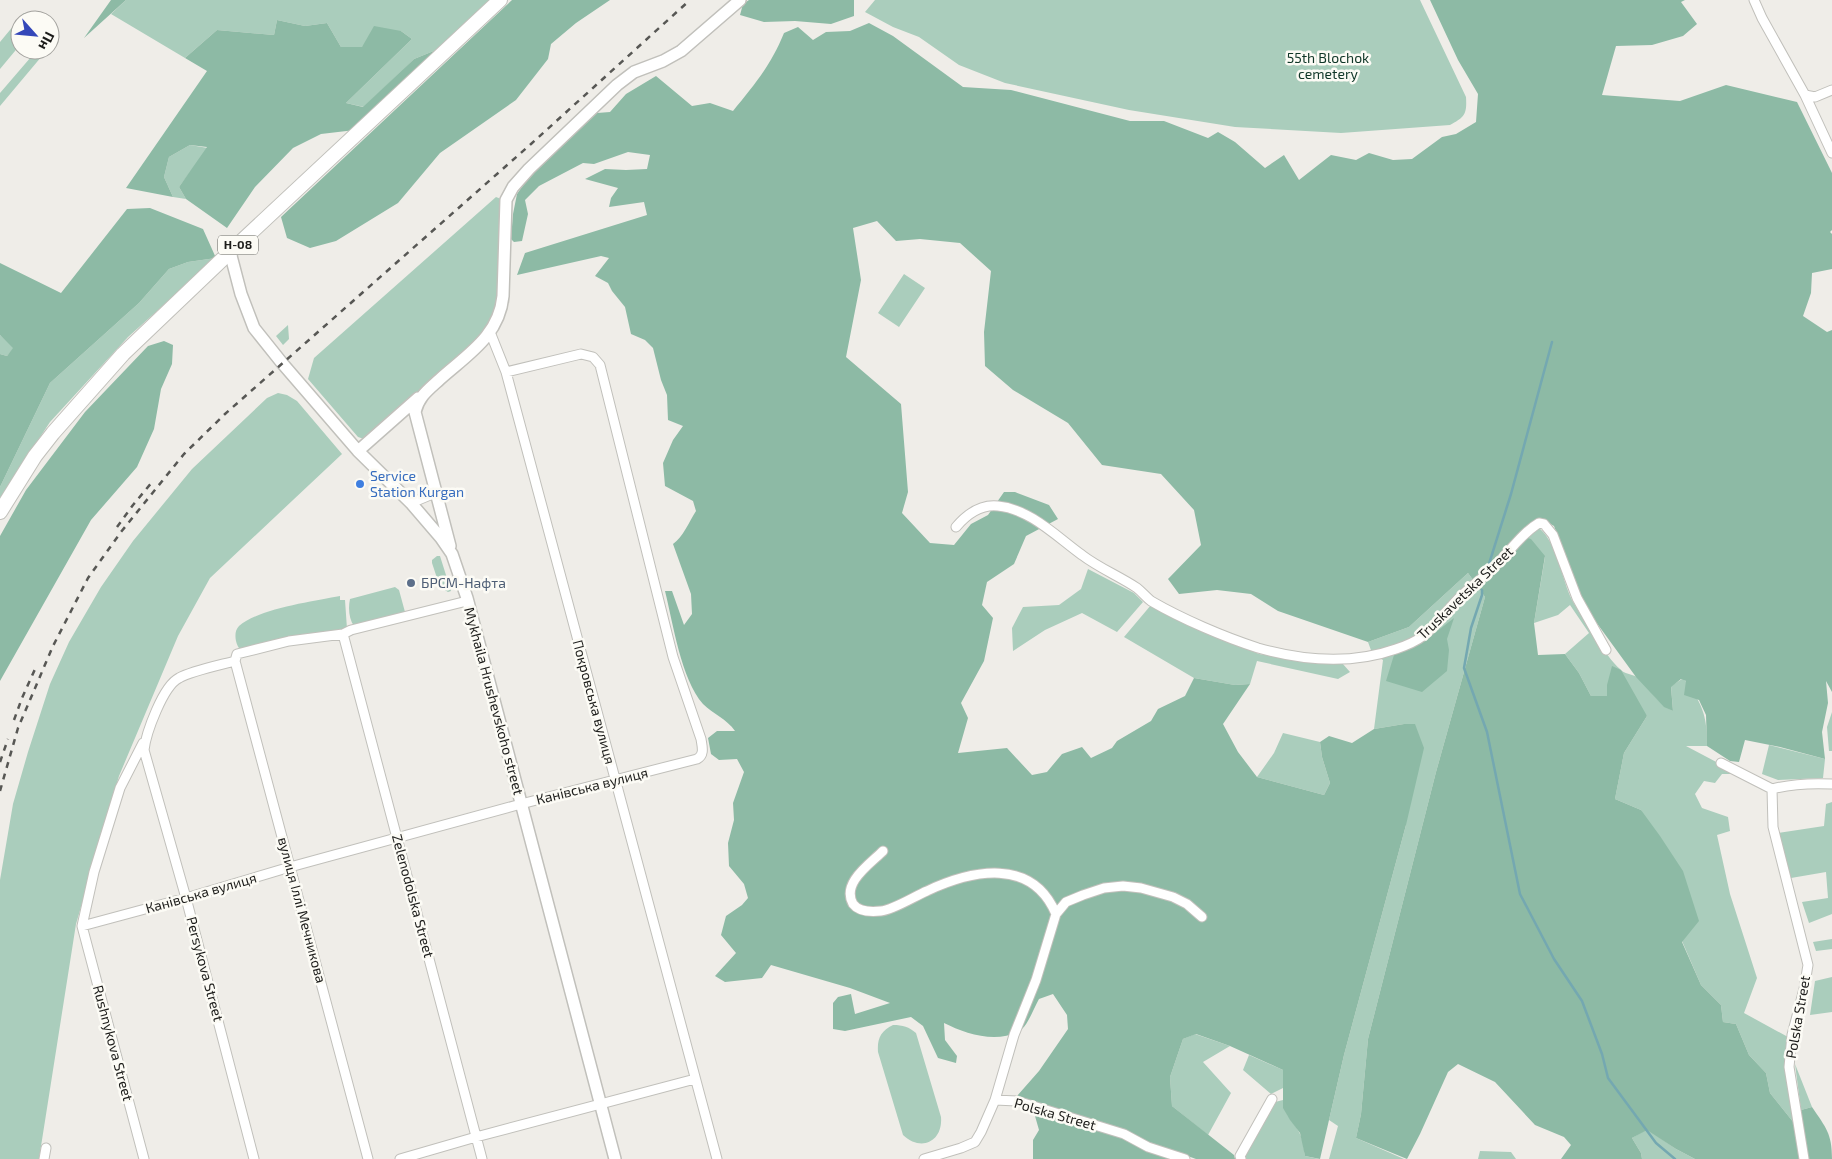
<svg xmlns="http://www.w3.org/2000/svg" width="1832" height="1159" viewBox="0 0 1832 1159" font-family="'Exo 2',sans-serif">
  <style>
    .green { fill: #aacdbc }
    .forest { fill: #8dbaa5 }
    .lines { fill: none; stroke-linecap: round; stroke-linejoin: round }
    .stream { stroke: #74a8b1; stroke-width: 2.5 }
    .minor-casing { stroke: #c1c0bb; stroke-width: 11 }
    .tertiary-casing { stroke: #c1c0bb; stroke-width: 14 }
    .primary-casing { stroke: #c1c0bb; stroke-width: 16 }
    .minor { stroke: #fff; stroke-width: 9 }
    .tertiary { stroke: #fff; stroke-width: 11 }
    .primary { stroke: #fff; stroke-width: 14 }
    .rail { stroke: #575754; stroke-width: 2.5; stroke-dasharray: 6 6; stroke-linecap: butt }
    .shop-dot { fill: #3f7fe0; stroke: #fcfbf5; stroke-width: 2 }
    .service-dot { fill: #5c6f8a; stroke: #fcfbf5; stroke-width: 2 }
    .labels { text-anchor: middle; stroke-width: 5; stroke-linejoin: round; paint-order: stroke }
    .shield { fill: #fcfbf5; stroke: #60605c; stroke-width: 1 }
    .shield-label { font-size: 12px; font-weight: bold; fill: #1d1d1b }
    .park-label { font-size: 14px; fill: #0f3627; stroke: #fcfbf5 }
    .shop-label { font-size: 14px; fill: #366cbe; stroke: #fcfbf5; text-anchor: start }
    .service-label { font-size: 14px; fill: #4e5e75; stroke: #fcfbf5; text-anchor: start }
    .street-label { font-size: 14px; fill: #1d1d1b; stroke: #fcfbf5 }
  </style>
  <rect width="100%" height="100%" fill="#efede8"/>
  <path class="green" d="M126 0H490L441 48 414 59 364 107 346 103 412 39 401 31 362 47H341L327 23 305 26 277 20 274 35 217 30 185 58 111 14Z
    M875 0H1420L1466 97C1467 114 1465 117 1450 125L1341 133 1235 127 1129 110 1005 83 959 65 919 37 893 27 865 12Z
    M24 13 32 14 42 19 20 20V45L0 69V42Z
    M37 50H47L0 106V93Z
    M190 145 208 148 179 187 186 199 173 197 164 177 169 157Z
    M496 197 501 199 498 307 480 337 368 437 364 439 358 437 308 379 314 358Z
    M216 258 128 337 50 422 0 498V487L50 383 139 303 169 269 188 262Z
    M904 274 925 288 899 327 878 313Z
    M288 325 289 339 283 345 276 336Z
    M0 335 14 348 7 356 0 354Z
    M278 393 287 395 297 401 342 454 210 578 178 636 119 776 76 924 39 1159H0V880L13 804 28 752 50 684 69 642 101 587 133 541 192 469 267 398Z
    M1539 528C1557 542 1562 580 1572 600 1582 617 1606 657 1620 669 1624 674 1632 674 1637 677 1650 688 1657 704 1673 711L1671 686 1682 679C1687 681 1689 685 1692 690 1705 710 1707 722 1707 746H1686L1739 774H1722L1715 783 1704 781 1695 794 1702 808 1728 817 1730 831 1717 835 1730 894 1757 978 1744 1013 1788 1037 1794 1123 1770 1093 1766 1073 1749 1055 1736 1024 1723 1022 1721 1005 1701 985 1682 941 1641 810 1615 799 1624 753 1647 716 1607 685V696H1591L1579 673 1565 654 1589 633 1570 605 1558 615 1534 623 1545 557 1527 538Z
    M437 556H440L451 591 448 592 440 587 432 563V560Z
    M1088 569 1134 593 1143 602 1117 632 1082 613 1045 630 1013 651 1012 628 1023 607 1059 605 1081 589Z
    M1468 573 1485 597 1436 772 1368 1039 1361 1114 1356 1138 1404 1159H1329L1338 1126 1329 1120 1344 1055 1406 825 1404 724 1374 729 1383 660 1372 653 1368 642 1409 627Z
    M395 587 399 590 405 612 354 626C349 619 348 608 350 599Z
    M340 596V600H345L347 629 337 632 305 634 241 651C238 647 237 645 236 641 235 636 235 630 239 626 258 609 314 601 340 596Z
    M1151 605 1196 627 1259 654 1306 661 1342 663 1350 672 1338 679 1257 661 1250 684 1235 685 1194 678 1124 637Z
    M1832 712V751H1829L1827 727Z
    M1283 733 1320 742 1322 757 1330 783 1324 795 1257 777 1274 753Z
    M1769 745 1825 759 1823 778 1778 780 1762 774Z
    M1832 802V914L1809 923 1802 902 1828 898 1826 872 1791 878 1778 833 1824 826 1826 804Z
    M1832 939V949L1816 951 1813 942Z
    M1832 977V1012L1810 1015 1815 981Z
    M893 1025C903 1025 909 1027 916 1033L941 1117C943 1142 921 1152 903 1135L878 1052C877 1038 881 1031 893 1025Z
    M1195 1034 1230 1046 1203 1062 1231 1093 1208 1135 1172 1106 1170 1077 1183 1039Z
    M1249 1055 1283 1070V1088L1271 1094 1243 1070Z
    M1795 1064 1812 1107 1801 1110Z
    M1283 1100C1284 1115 1293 1121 1299 1132 1303 1139 1304 1149 1305 1156L1319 1159H1246L1244 1158 1275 1102Z
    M1647 1129 1676 1149 1695 1159H1642L1641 1153 1632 1138Z
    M1480 1151 1511 1152 1516 1159H1478Z"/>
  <path class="forest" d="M111 0H126L84 38Z
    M512 0H610L576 23 551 44 548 59 516 100 440 153 398 203 336 241 310 248 287 238 281 217Z
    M749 0H854V16L831 24 795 21 764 22 740 15 743 4Z
    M1430 0H1685L1681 2 1697 24 1683 36 1652 45 1616 46 1602 95 1680 101 1726 85 1797 102 1832 173V230L1830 232 1832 234V269L1812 273 1811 293 1803 316 1827 332 1832 330V692L1826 681 1828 703 1822 732 1825 759 1780 747 1745 740 1739 762 1730 761 1707 746 1706 715 1699 700 1684 695 1686 681 1681 679 1671 687 1673 711 1664 707 1636 677 1588 611 1570 570 1554 526 1540 518 1517 535 1531 539 1545 556 1534 623 1538 655 1565 654 1579 673 1591 696H1607V685L1612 666 1621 670 1647 716 1624 753 1615 799 1641 810 1660 836 1683 871 1699 921 1682 942 1701 985 1721 1005 1723 1022 1736 1024 1749 1055 1766 1073 1770 1093 1794 1123 1800 1159H1695L1676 1149 1647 1130 1632 1138 1641 1153 1642 1159H1561L1571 1145 1564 1137 1535 1125 1495 1082 1458 1064 1448 1072 1420 1134 1407 1159 1356 1138 1361 1114 1368 1039 1436 772 1485 597 1468 573 1409 627 1368 642 1278 611 1251 594 1217 590 1179 594 1168 579 1201 545 1194 510 1161 474 1102 465 1068 423 1013 390 985 366 984 332 991 271 960 243 920 239 896 241 877 221 853 228 861 280 846 357 901 404 908 492 902 513 930 543 954 545 971 524 988 515 1004 492H1015L1049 505 1058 519 1026 536 1014 564 987 582 982 605 993 618 984 661 961 703 968 718 958 753 1007 748 1032 775 1047 772 1062 754 1082 747 1091 758 1112 748 1117 741 1151 721 1158 709 1185 696 1194 678 1235 685 1250 684 1223 724 1238 752 1257 777 1324 795 1330 783 1322 757 1320 742 1329 736 1352 743 1374 729 1404 724H1415L1424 748 1406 825 1344 1055 1320 1159 1305 1156 1300 1133 1290 1120 1283 1108V1070L1230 1046 1196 1034 1183 1039 1170 1077 1172 1106 1234 1155 1235 1159H1196L1149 1142 1118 1128 1017 1096 1039 1071 1068 1029 1067 1015 1053 994 1039 999C1035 1006 1028 1024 1022 1029 999 1045 966 1034 944 1023L945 1040 957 1056 956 1063 938 1058 923 1026 911 1017 845 1031 833 1029V1003L838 997 851 994 855 1014 890 1003 850 988 771 965 762 978 725 982 715 976 736 953 721 935 726 916 742 905 748 898 744 884 729 866 728 843 734 820 733 803 744 772 737 759 719 760 711 754 708 738 717 731H735C727 719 713 714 703 704 681 679 673 623 665 591H672L684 625 692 614 691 594 673 544C683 537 689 522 696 511L693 501 665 486 663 463 673 440 683 426 668 420 667 395 661 380 653 348 645 340 631 334 625 307 612 291 608 283 595 276 609 258 601 256 517 275 525 253 647 215 644 202 609 207 611 198 618 188 585 179 605 169 626 170 647 169 650 155 628 152 594 164 583 163 539 186 525 200 528 214 522 241 514 242 511 239 513 214 517 194 530 175 557 147 597 113 610 112 626 94 656 76 692 106 710 103 733 111C755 84 771 65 784 33L798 27 813 40 826 32 850 31 869 23 893 36 963 87 1011 90 1130 121H1164L1208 138 1218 132 1235 142 1265 168 1284 155 1299 180 1331 155 1356 160 1369 153 1393 160 1412 159 1442 137 1456 134 1476 122 1478 94 1458 60Z
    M277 20 305 26 327 23 341 47H362L374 26 401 31 412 39 346 103 363 107 414 59 441 48 355 130 321 134 293 148 255 187 227 228 186 199 179 187 207 147 190 145 169 157 164 177 173 197 126 188 207 71 185 58 217 30 274 35Z
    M150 208 203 229 216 258 188 262 169 269 139 303 50 383 0 487V354L7 356 13 348 0 335V263L61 293 127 209Z
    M164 341 173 345 172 364 161 389 154 429 137 467 91 520 0 681V536L26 490 85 412 148 346Z
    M1454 618 1447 639 1449 650 1447 671 1422 692 1386 681 1394 655 1422 643Z
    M1812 1107C1826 1128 1832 1133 1832 1159H1806L1801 1110Z
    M1033 1109 1068 1123 1124 1138 1146 1151 1170 1159H1033V1140L1039 1130Z"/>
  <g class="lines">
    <path class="stream" d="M1488 567 1511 494 1552 342
      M1482 590V595L1471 628 1464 668 1487 732 1520 894 1554 959 1582 1001 1602 1054 1608 1078 1656 1143 1675 1159"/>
    <g class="minor-casing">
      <path id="minor" d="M1754 0 1762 18 1805 95 1832 153
        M1805 95 1815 97 1832 90
        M490 332 506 372 717 1159
        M411 503 435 493
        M956 527C967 514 980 504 998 506 1030 509 1057 537 1082 555 1099 568 1119 576 1137 588 1142 592 1146 597 1151 601 1182 619 1224 637 1258 648 1304 661 1351 665 1396 649 1405 646 1415 642 1423 636 1437 625 1447 610 1459 598 1471 586 1485 577 1496 565 1510 551 1522 533 1539 523L1544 524 1553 535 1577 598 1606 650
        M343 634 482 1159
        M235 661 368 1159
        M143 743 120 788 94 872 82 926 144 1159
        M1721 763 1772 789C1791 784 1812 783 1832 784
        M1772 789 1773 827 1808 965 1804 989 1792 1035 1789 1067 1804 1159
        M883 851C870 864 841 883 853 904 859 912 872 912 881 911 893 910 915 896 927 891 972 870 1032 857 1056 914
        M82 926 186 898 290 867 521 804 697 759C705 755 702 746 701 739L673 657 600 365 593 357 581 354 506 372
        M995 1100 1017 1101 1124 1134 1148 1147 1185 1159
        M44 1159 46 1148
        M254 1159 186 898 144 750C146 733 163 686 179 678 191 671 220 665 235 661L237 654 289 641 343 634 351 630 467 601
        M400 1159 476 1137 695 1079
        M924 1159 961 1148 975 1142 981 1132 995 1100 1014 1035 1036 980 1056 914 1066 902 1083 895 1104 888 1123 886 1141 888 1173 897 1187 904 1202 917
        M1241 1159 1240 1156 1272 1099"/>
    </g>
    <g class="tertiary-casing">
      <path id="tertiary" d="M230 252 241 294 254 328 282 363 358 451 411 503 441 538 452 554 467 598 615 1159
        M358 451 418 398
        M450 546 415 412C419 396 428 390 440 379 468 354 499 336 503 296L506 200 513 187 529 169 617 85 634 72 663 61 681 51 740 0"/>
    </g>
    <g class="primary-casing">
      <path id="primary" d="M0 512 35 456 53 433 123 354 230 252 500 0"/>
    </g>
    <use href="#minor" class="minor"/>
    <use href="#tertiary" class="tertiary"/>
    <use href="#primary" class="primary"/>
    <path class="rail" d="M117 527 133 505 153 481
      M14 720 22 698 36 667
      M0 762 8 739
      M0 791 18 728 53 646 88 578 121 532 184 454 225 414 531 144 690 0"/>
  </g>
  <circle class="shop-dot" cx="360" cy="484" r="5"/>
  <circle class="service-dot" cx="411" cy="583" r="5"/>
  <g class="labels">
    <rect class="shield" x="218" y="235.5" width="40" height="19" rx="4"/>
    <g class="shield-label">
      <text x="238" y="249">Н-08</text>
    </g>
    <g class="park-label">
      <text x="1328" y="63">55th Blochok<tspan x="1328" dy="16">cemetery</tspan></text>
    </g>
    <g class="shop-label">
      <text x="370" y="481">Service<tspan x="370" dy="16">Station Kurgan</tspan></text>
    </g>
    <g class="service-label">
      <text x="421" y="588">БРСМ-Нафта</text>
    </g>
    <g class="street-label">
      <text transform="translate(1465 593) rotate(-44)" y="5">Truskavetska Street</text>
      <text transform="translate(494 701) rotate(75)" y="5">Mykhaila Hrushevskoho street</text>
      <text transform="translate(594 702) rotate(75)" y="5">Покровська вулиця</text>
      <text transform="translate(592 786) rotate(-14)" y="5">Канівська вулиця</text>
      <text transform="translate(201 893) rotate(-16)" y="5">Канівська вулиця</text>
      <text transform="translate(413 896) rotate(75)" y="5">Zelenodolska Street</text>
      <text transform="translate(302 910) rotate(75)" y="5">вулиця Іллі Мечникова</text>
      <text transform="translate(205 969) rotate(75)" y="5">Persykova Street</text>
      <text transform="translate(1798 1017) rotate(-80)" y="5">Polska Street</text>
      <text transform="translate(113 1043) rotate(75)" y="5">Rushnykova Street</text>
      <text transform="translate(1055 1114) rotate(16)" y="5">Polska Street</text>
    </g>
  </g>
  <g transform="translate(35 35) rotate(117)"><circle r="24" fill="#fcfbf5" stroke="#a3a29e"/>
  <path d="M0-4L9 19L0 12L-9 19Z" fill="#3447b9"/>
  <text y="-8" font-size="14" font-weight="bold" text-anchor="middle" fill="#1d1d1b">Пн</text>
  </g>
</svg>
